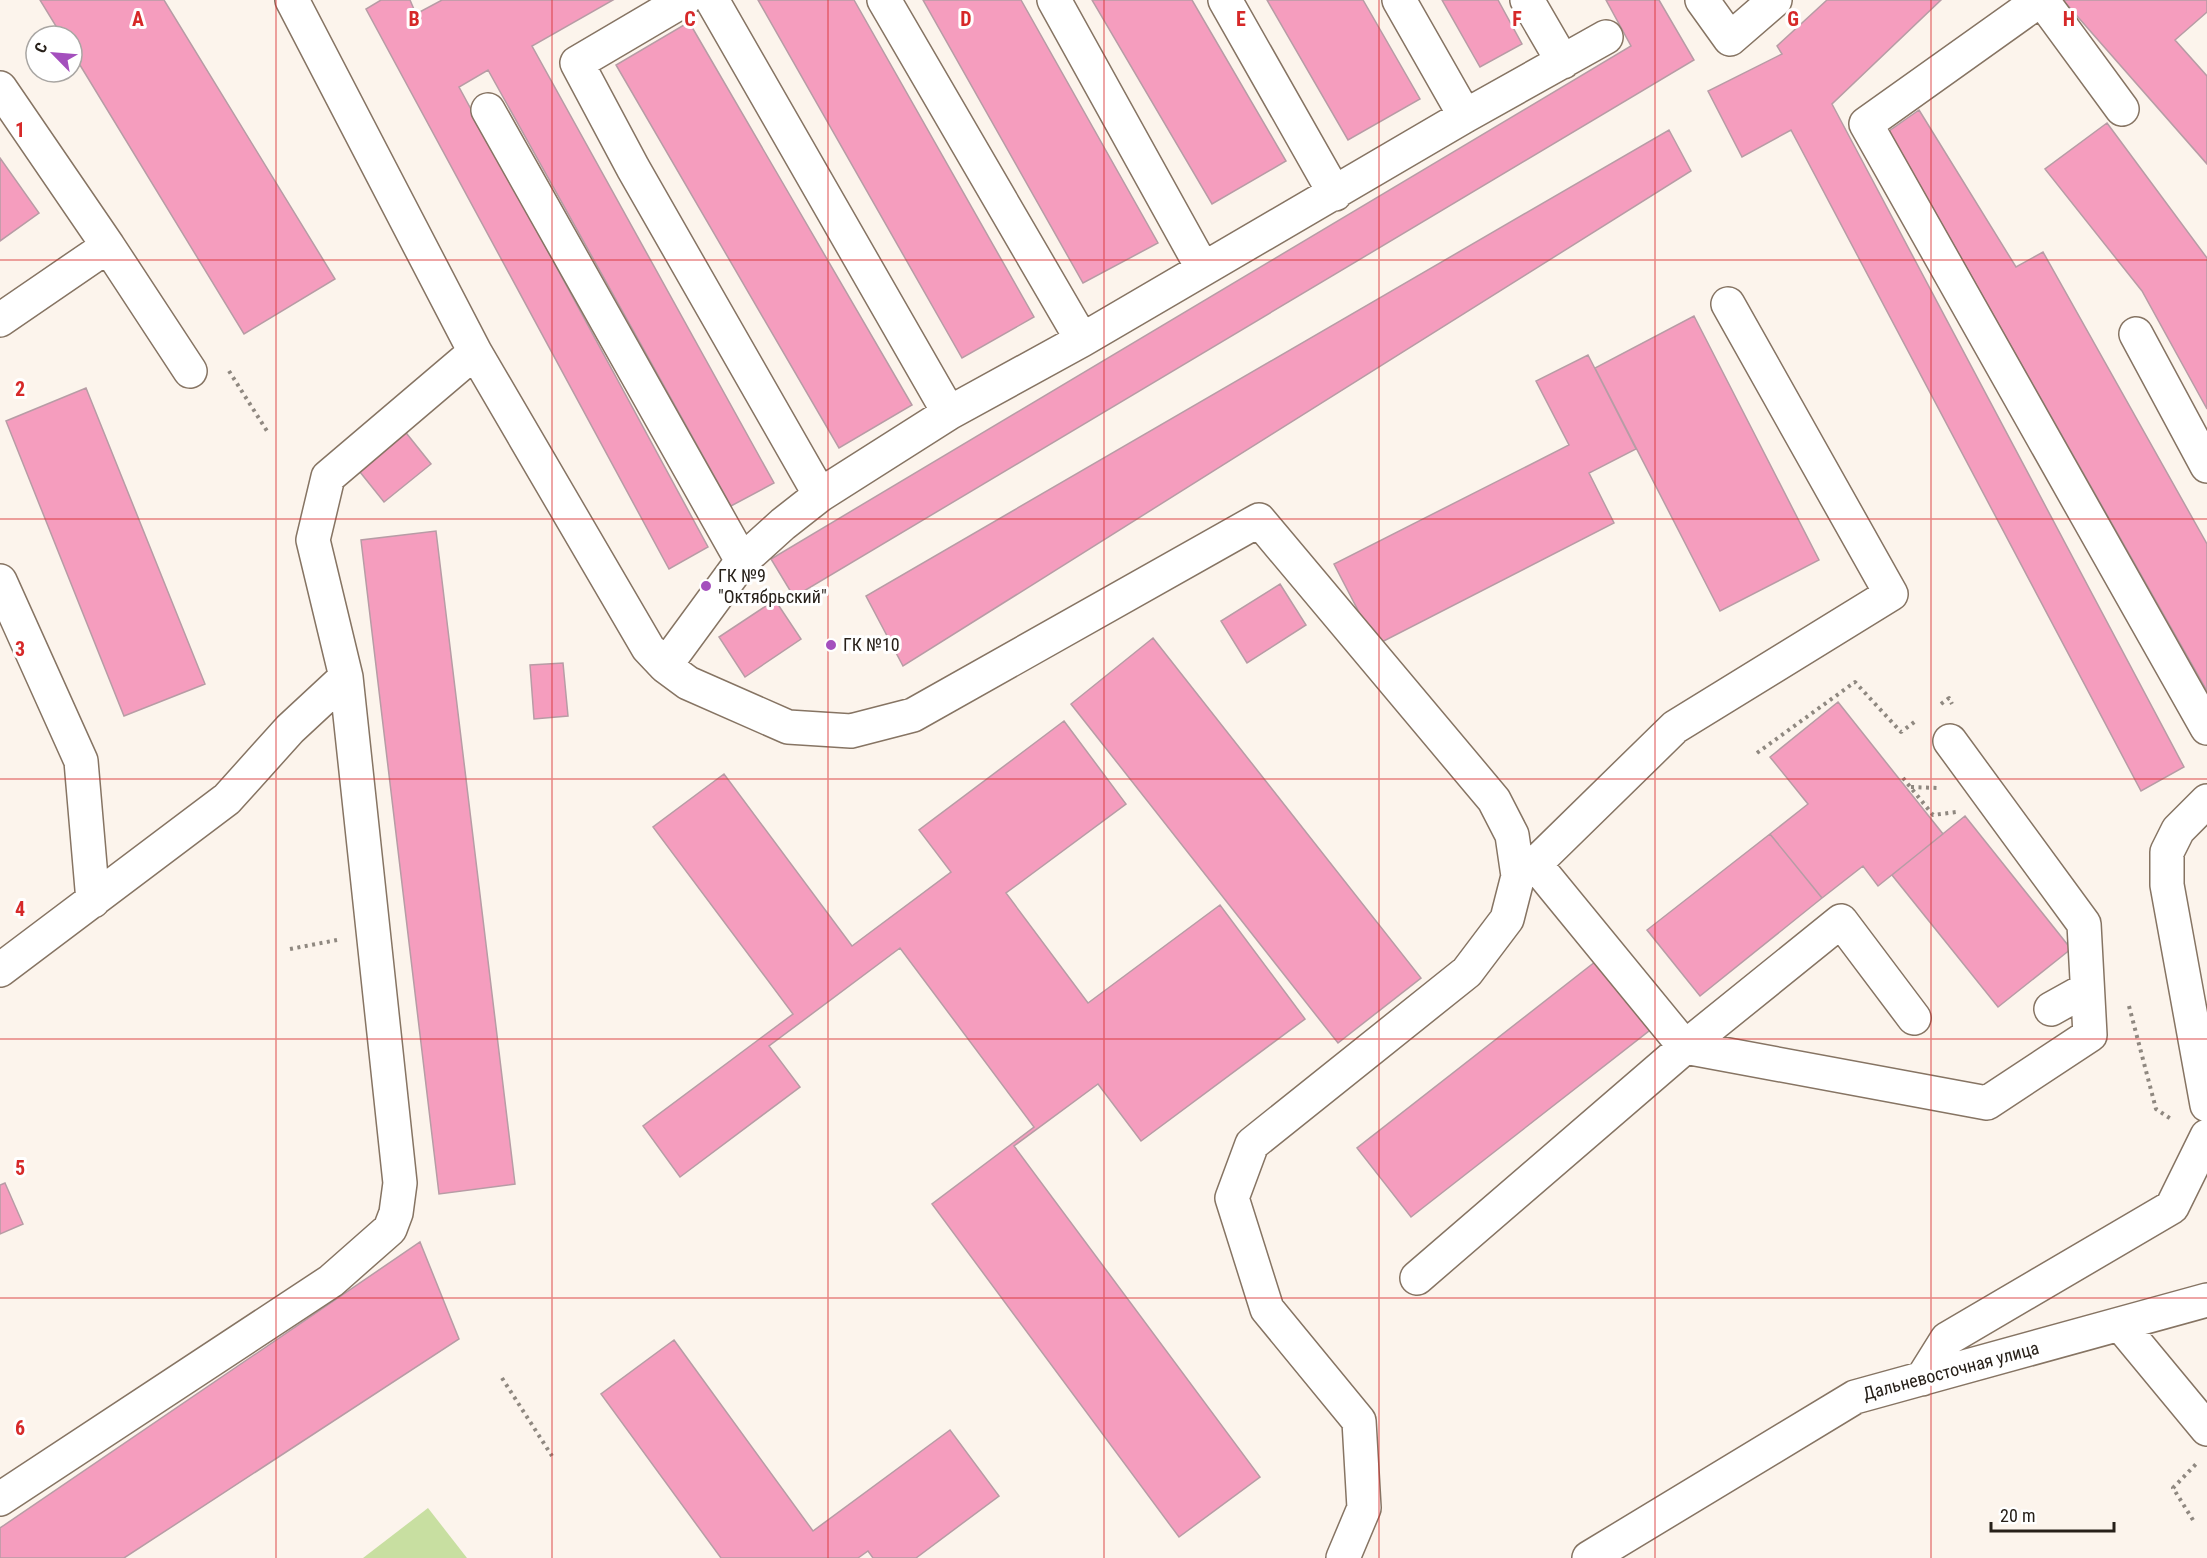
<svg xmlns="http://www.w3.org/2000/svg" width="2207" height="1558" viewBox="0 0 2207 1558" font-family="'Roboto Condensed',sans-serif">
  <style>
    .green { fill: #c8dfa1 }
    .building { fill: #f59dbe; stroke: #b79ca5; stroke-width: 1.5 }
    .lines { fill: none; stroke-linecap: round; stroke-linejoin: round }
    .minor-casing { stroke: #867463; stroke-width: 36 }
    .path { stroke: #8f8880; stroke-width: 4; stroke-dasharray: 3 4.5; stroke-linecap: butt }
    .minor { stroke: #fff; stroke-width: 33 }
    .grid { fill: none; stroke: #d62828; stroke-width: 1.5; stroke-opacity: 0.55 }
    .poi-dot { fill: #a44fbd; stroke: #fff; stroke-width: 2 }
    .labels { text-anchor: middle; stroke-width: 6; stroke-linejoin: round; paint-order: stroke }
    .poi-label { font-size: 18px; fill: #272019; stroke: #fff; text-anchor: start }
    .street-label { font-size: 18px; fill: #272019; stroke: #fff }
    .grid-label { font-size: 20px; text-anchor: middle; font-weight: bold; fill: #d62828; stroke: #fff; stroke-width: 6; stroke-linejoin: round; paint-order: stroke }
  </style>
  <rect width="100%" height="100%" fill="#fcf4ec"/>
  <path class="green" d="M428 1508 467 1558H363Z"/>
  <path class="building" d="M40 0H164L335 279 244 334 72 52V36H62Z
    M381 0H410L416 14 442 0H613L532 46 774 483 731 506 488 70 459 87 708 547 669 569 366 9Z
    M758 0H854L1034 317 962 358Z
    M923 0H1021L1158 243 1083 283Z
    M1092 0H1192L1286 161 1212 204Z
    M1267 0H1363L1420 99 1348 140Z
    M1442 0H1498L1522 44 1480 67Z
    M1606 0H1659L1694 60 794 597 771 559 1631 46Z
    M1827 0H1941L1832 104 2184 767 2141 791 1791 130 1742 157 1708 91 1782 54 1777 46Z
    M2063 0H2207V12L2175 40 2207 76V164Z
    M689 22 912 405 839 448 616 65Z
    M1919 110 2016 267 2043 252 2207 544V691L1889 131Z
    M2107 123 2207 258V409L2142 291 2045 169Z
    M1669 130 1691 171 903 666 866 596Z
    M0 158 39 213 0 241Z
    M1694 316 1819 560 1720 611 1595 368Z
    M1588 355 1636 449 1589 473 1614 523 1376 645 1334 564 1569 445 1536 381Z
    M86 388 205 684 124 716 6 421Z
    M403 429 431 464 384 502 356 467Z
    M436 531 515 1184 439 1194 361 540Z
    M1280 584 1306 625 1247 663 1221 621Z
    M775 600 801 639 745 677 719 637Z
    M1153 638 1421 978 1338 1043 1071 704Z
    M563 663 568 716 534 719 530 665Z
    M1838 702 1943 834 1878 886 1863 866 1822 898 1770 834 1808 804 1770 757Z
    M1064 721 1126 804 1006 893 1088 1003 1220 905 1305 1019 1141 1141 1098 1084 1014 1146 1260 1477 1179 1537 932 1204 1034 1127 900 948 769 1046 800 1087 680 1177 643 1126 793 1014 653 827 724 774 852 946 951 872 919 830Z
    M1965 816 2071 949 1998 1007 1892 875Z
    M1770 834 1822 898 1700 996 1647 930Z
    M1600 958 1654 1027 1411 1217 1357 1148Z
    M5 1183 23 1224 0 1234V1185Z
    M420 1242 459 1339 124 1558H0V1528Z
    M674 1340 813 1531 950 1430 999 1496 916 1558H873L868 1551 858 1558H721L601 1394Z"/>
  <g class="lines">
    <g class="minor-casing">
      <path id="minor" d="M292 0 475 352 648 648 665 666 688 683 788 727 851 731 913 715 1259 520 1494 800 1512 835 1518 876 1507 919 1467 972 1252 1144 1232 1198 1267 1309 1359 1421 1364 1508 1343 1558
        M684 0 577 63 633 168 820 495
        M712 0 949 413
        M884 0 1082 340
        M1054 0 1203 269
        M1225 0 1335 194
        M1399 0 1465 116
        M1527 0 1563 62
        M1702 0 1730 39 1775 0
        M2040 0 1866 124 2207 728
        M2042 0 2122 109
        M0 88 108 246
        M488 110 742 561
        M0 320 108 246 190 371
        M2136 334 2207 466
        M0 581 81 761 93 901
        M665 666 742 561 783 524 820 495 949 413 1082 340 1465 116 1606 37
        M2207 801 2178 830 2167 852V885L2207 1105
        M1535 864 1685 1047 1841 921 1914 1018
        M1518 876 1535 864 1675 727 1891 594 1728 304
        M0 970 227 799 290 729 346 677
        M2051 1009 2087 989
        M1417 1278 1685 1047 1987 1103 2090 1035 2084 924 1950 741
        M2120 1324 2207 1429
        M1922 1379 1947 1339 2172 1207 2207 1136
        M0 1499 331 1281 390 1229 396 1213 400 1183 346 677 313 540 328 477 475 352
        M1589 1558 1855 1397 2207 1300"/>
    </g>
    <path class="path" d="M229 371 267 431
      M1941 704 1949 698 1952 704
      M1757 753 1855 682 1901 732 1917 720
      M1903 778 1933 815 1956 812
      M1911 787 1937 788
      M290 949 337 940
      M2129 1006 2156 1109 2171 1119
      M502 1378 552 1456
      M2193 1520 2173 1488 2196 1464"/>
    <use href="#minor" class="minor"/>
  </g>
  <path class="grid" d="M276 0V1558M552 0V1558M828 0V1558M1104 0V1558M1379 0V1558M1655 0V1558M1931 0V1558M0 260H2207M0 519H2207M0 779H2207M0 1039H2207M0 1298H2207"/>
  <g class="poi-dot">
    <circle cx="706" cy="586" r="6"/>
    <circle cx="831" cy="645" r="6"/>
  </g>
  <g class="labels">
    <g class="poi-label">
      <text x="718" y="582">ГК №9<tspan x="718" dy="21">"Октябрьский"</tspan></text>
      <text x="843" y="651">ГК №10</text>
    </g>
    <g class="street-label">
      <text transform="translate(1951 1371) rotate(-15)" y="6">Дальневосточная улица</text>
    </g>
  </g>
  <g class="grid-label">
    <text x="138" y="26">A</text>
    <text x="414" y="26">B</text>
    <text x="690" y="26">C</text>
    <text x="966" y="26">D</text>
    <text x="1241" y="26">E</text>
    <text x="1517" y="26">F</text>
    <text x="1793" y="26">G</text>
    <text x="2069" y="26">H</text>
    <text x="20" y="137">1</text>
    <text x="20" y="396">2</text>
    <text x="20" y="656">3</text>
    <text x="20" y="916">4</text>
    <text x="20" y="1175">5</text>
    <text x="20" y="1435">6</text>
  </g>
  <g transform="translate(54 54) rotate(295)"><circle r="28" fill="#ffffff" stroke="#a9a6a3" stroke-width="1.5"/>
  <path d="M0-4.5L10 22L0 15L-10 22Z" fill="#a44fbd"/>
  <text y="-9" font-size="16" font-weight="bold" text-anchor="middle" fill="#272019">С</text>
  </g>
  <path d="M1991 1522v9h123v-9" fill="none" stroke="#272019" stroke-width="3"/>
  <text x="2000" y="1522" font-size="18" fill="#272019" stroke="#ffffff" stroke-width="4.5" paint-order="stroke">20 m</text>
</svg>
